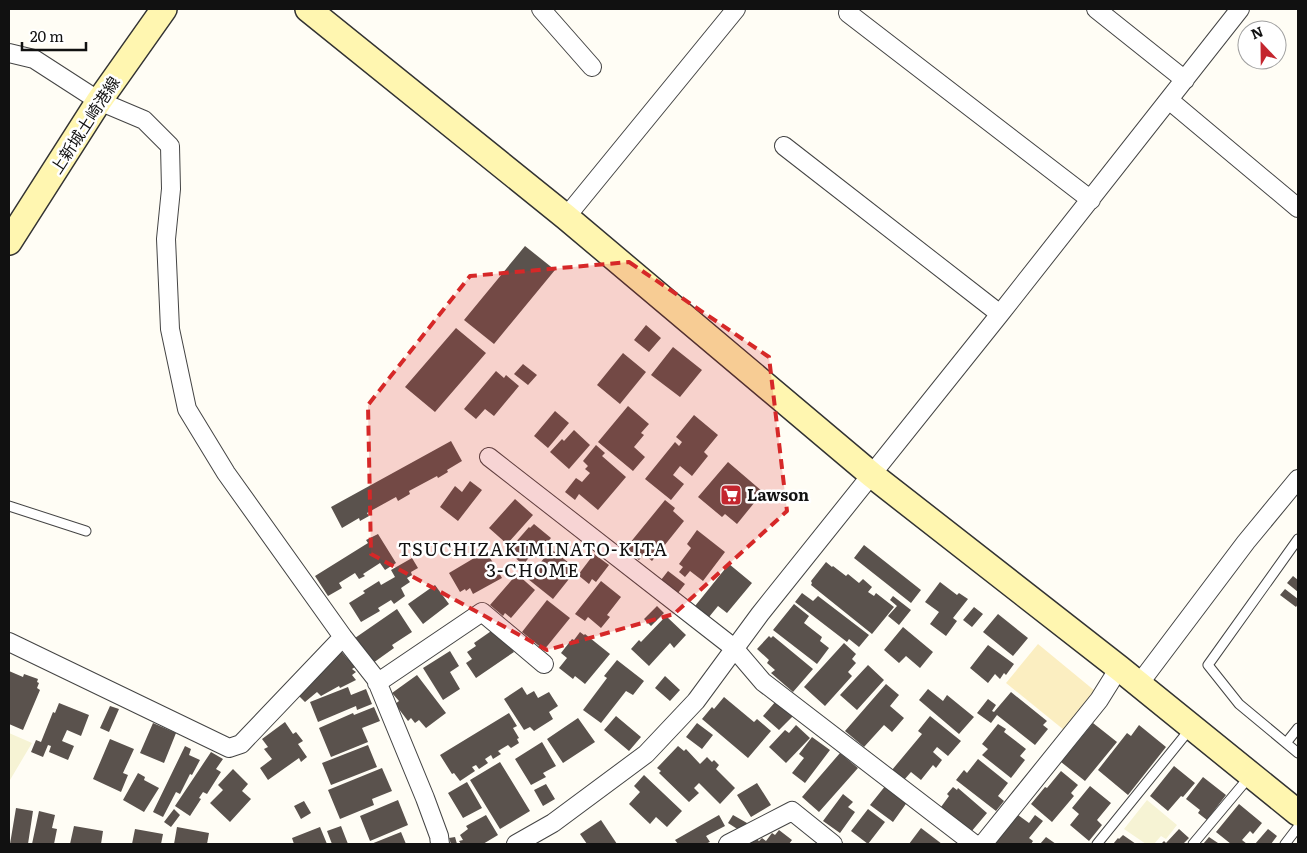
<svg xmlns="http://www.w3.org/2000/svg" width="1307" height="853" viewBox="0 0 1307 853" font-family="Literata,'Noto Sans JP',serif">
  <style>
    .farmland { fill: #f6f3d4 }
    .sand { fill: #fbeec1 }
    .building { fill: #5a524d }
    .lines { fill: none; stroke-linecap: round; stroke-linejoin: round }
    .lane-casing { stroke: #444; stroke-width: 11 }
    .street-casing { stroke: #444; stroke-width: 20 }
    .secondary-casing { stroke: #333; stroke-width: 28 }
    .lane { stroke: #fff; stroke-width: 9 }
    .street { stroke: #fff; stroke-width: 18 }
    .secondary { stroke: #fff6b0; stroke-width: 25 }
    .marked { fill: #d62828; fill-opacity: 0.2; stroke: #d62828; stroke-width: 4; stroke-dasharray: 10 6; stroke-linejoin: round }
    .labels { text-anchor: middle; stroke-width: 5; stroke-linejoin: round; paint-order: stroke }
    .street-label { font-size: 16px; fill: #111; stroke: #fff }
    .poi-label { font-size: 16px; font-weight: bold; fill: #111; stroke: #fff; text-anchor: start }
    .neighbourhood-label { font-size: 18px; letter-spacing: 1px; fill: #111; stroke: #fff }
  </style>
  <rect width="100%" height="100%" fill="#fffdf5"/>
  <path class="farmland" d="M9 733 32 743 10 780 9 779Z
    M1147 800 1177 825 1166 839 1161 836 1154 844H1146L1124 829Z"/>
  <path class="sand" d="M1038 644 1095 691 1064 730 1006 683Z"/>
  <path class="building" d="M525 246 555 270 494 344 464 320Z
    M646 325 661 338 649 352 634 340Z
    M456 328 486 353 435 412 405 387Z
    M673 347 702 370 680 397 651 375Z
    M623 353 646 372 620 404 597 385Z
    M523 364 537 375 528 385 514 374Z
    M496 371 504 378 506 375 519 386 494 416 485 409 476 419 464 409Z
    M628 406 649 424 641 433 644 435 634 447 645 457 633 471 598 442Z
    M555 411 569 423 548 448 534 436Z
    M694 415 718 435 704 452 708 456 692 476 680 466 673 475 684 484 671 500 645 479 675 442 679 446 682 442 676 437Z
    M574 430 590 445 569 469 550 452 562 439 564 441Z
    M451 441 462 461 447 470 448 472 438 478 437 476 409 491 410 494 398 501 396 497 367 513 369 516 360 521 359 518 342 528 331 507Z
    M596 445 605 453 602 456 626 477 598 510 579 494 575 500 565 492 576 478 582 482 590 473 585 469 588 466 583 461Z
    M728 462 763 492 737 524 725 514 722 517 698 497Z
    M470 481 482 490 458 521 440 507 455 486 462 492Z
    M515 499 533 515 507 544 489 528Z
    M665 500 675 508 673 511 684 521 652 561 644 554 639 560 625 549Z
    M534 524 551 538 538 553 535 550 523 565 508 551 529 527 530 528Z
    M697 530 725 552 703 581 690 571 685 577 679 572 683 567 679 564 691 548 687 544Z
    M378 534 396 563 385 570 380 563 363 574 365 576 359 579 355 573 339 583 342 588 328 596 315 576 368 543 366 540Z
    M864 545 921 590 911 603 854 558Z
    M551 549 577 569 553 599 528 579Z
    M486 551 502 578 473 594 470 588 466 591 465 589 460 592 449 573Z
    M594 554 609 565 596 582 592 579 589 584 578 575Z
    M412 558 418 568 411 572 412 575 407 578 410 582 401 588 405 596 394 604 391 600 378 608 380 611 361 622 349 603 365 593 363 591 379 581 381 585 395 577 391 570Z
    M826 562 832 567 833 566 846 576 848 574 859 583 863 579 872 587 868 592 874 596 876 593 894 607 872 634 811 585 812 583 811 581Z
    M729 564 752 583 727 613 718 606 709 617 695 606Z
    M668 571 685 584 678 593 661 580Z
    M517 574 535 590 511 618 505 613 503 616 490 605Z
    M1293 576 1298 580V592L1287 583Z
    M601 581 621 597 607 615 610 617 601 628 588 617 585 621 575 614Z
    M940 582 957 595 959 593 968 599 953 618 957 621 946 636 930 624 939 612 925 602Z
    M435 585 449 604 423 624 408 604Z
    M1285 589 1298 599V604L1296 607 1280 595Z
    M802 593 813 601 818 596 869 635 859 647 849 639 847 642 795 602Z
    M893 596 911 610 899 625 888 616 897 606 890 600Z
    M547 600 570 618 544 650 522 632Z
    M794 604 809 616 804 623 822 637 820 641 829 648 817 664 773 630Z
    M657 606 664 613 651 626 644 619Z
    M974 607 983 614 972 627 963 620Z
    M397 609 412 632 392 645 394 648 373 663 355 638Z
    M998 614 1028 638 1013 656 983 632Z
    M666 616 686 635 674 648 670 643 649 666 631 649 639 640 641 642Z
    M497 627 514 652 476 678 466 663 472 659 467 652 476 646 474 643Z
    M903 627 933 652 920 668 906 656 899 663 884 650Z
    M580 632 584 635 585 634 610 654 585 684 575 676 573 679 559 668 567 658 561 653 572 639 574 640Z
    M769 636 771 638 773 636 813 669 793 692 771 673 775 670 767 663 769 660 757 649Z
    M844 643 856 654 852 659 856 663 848 672 852 676 825 706 804 687Z
    M988 645 1014 664 1006 675 1004 673 1000 679 995 674 988 683 970 668Z
    M340 650 355 667 352 669 356 672 352 675 356 680 340 688 339 686 321 696 317 692 305 702 296 693Z
    M450 651 459 666 450 672 460 689 443 700 423 668Z
    M617 660 644 681 633 695 626 691 601 723 583 710 607 678 604 676Z
    M868 665 884 680 857 710 840 695Z
    M9 671 23 677 24 674 38 679 37 682 39 683 37 688 40 690 23 730 9 724Z
    M417 675 446 713 426 728 419 720 415 723 411 718 408 721 395 704 399 701 392 693Z
    M665 676 680 690 670 701 655 688Z
    M886 684 899 695 890 706 904 718 892 732 884 725 864 747 845 731Z
    M348 687 351 695 366 689 372 704 357 710 356 706 318 722 310 702Z
    M522 687 527 695 534 691 538 698 549 692 558 706 549 712 553 719 534 731 530 727 524 730 504 699Z
    M928 689 943 701 947 695 974 717 959 734 919 700Z
    M1011 692 1047 721 1043 725 1048 729 1035 745 997 715 991 723 977 713 988 699 996 705 992 711 994 712Z
    M724 697 754 722 757 719 771 731 748 758 702 719 712 707 714 709Z
    M776 701 793 716 779 730 763 716Z
    M59 703 89 715 81 736 67 730 62 741 74 746 68 760 49 752 51 746 48 745 43 757 31 752 36 740 41 742 53 712 55 713Z
    M110 706 119 709 109 732 100 728Z
    M374 707 380 721 362 728 368 742 331 757 319 728 353 713 354 715Z
    M509 713 517 726 513 728 519 738 517 739 519 743 511 748 508 745 498 751 501 754 493 759 491 755 485 759 488 763 479 769 476 765 472 767 475 771 460 781 454 773 452 774 440 755Z
    M616 716 641 737 629 751 604 730Z
    M930 716 961 741 948 756 937 747 933 752 942 760 936 768 933 765 921 780 911 772 904 780 892 770 922 734 918 731Z
    M578 718 595 742 563 763 547 739Z
    M285 722 293 734 296 732 303 741 298 744 307 757 301 762 299 758 268 780 260 768 272 759 264 749 268 747 262 739Z
    M153 723 176 733 164 763 140 753Z
    M697 723 713 735 702 749 686 737Z
    M1093 723 1117 742 1085 781 1061 762Z
    M998 724 1006 729 1004 732 1026 749 1020 756 1025 760 1011 778 982 755 988 749 982 744Z
    M796 725 810 738 786 763 769 747 785 730 789 733Z
    M1139 725 1166 747 1128 795 1098 770 1127 733 1131 736Z
    M812 737 830 750 805 783 792 773 804 758 799 754Z
    M110 739 134 749 123 773 128 775 121 792 93 779Z
    M542 742 556 766 543 773 546 777 531 785 515 759Z
    M368 745 377 767 331 785 322 763Z
    M185 746 191 749 189 755 200 760 192 775 190 774 180 794 176 792 163 817 153 812Z
    M678 746 684 751 686 749 700 764 707 757 712 762 714 760 719 765 716 769 735 788 720 804 699 783 694 788 699 793 689 802 659 773 661 771 657 768Z
    M211 752 223 759 216 769 221 772 207 794 203 792 199 798 201 799 190 816 175 806Z
    M840 753 858 768 819 812 802 797Z
    M978 759 1008 783 998 796 1004 801 996 811 956 780 964 770 967 773Z
    M500 762 530 811 500 829 470 780Z
    M1174 766 1195 783 1183 797 1181 796 1168 811 1150 796Z
    M382 768 392 791 372 799 374 805 340 819 328 790Z
    M233 769 248 784 242 791 251 799 230 822 210 803 223 790 218 785Z
    M1061 771 1078 785 1071 793 1074 796 1052 822 1031 804 1045 787 1047 788Z
    M138 773 145 777 144 780 159 788 144 812 123 800Z
    M644 775 682 811 667 827 656 817 650 824 629 804 640 792 634 786Z
    M1203 777 1226 795 1207 820 1198 813 1200 810 1186 799Z
    M467 782 482 808 463 818 448 793Z
    M757 783 771 805 751 817 737 795Z
    M546 784 555 799 543 806 534 790Z
    M886 785 908 801 893 822 870 805Z
    M1090 786 1111 803 1097 820 1102 825 1089 841 1070 825 1079 814 1072 808Z
    M953 787 957 790 958 788 987 813 971 832 941 807 949 796 947 794Z
    M843 794 853 802 848 807 855 812 840 833 823 821Z
    M398 800 408 825 370 841 360 816Z
    M304 801 311 813 301 819 294 806Z
    M1239 804 1262 823 1253 834 1250 831 1242 840 1247 844H1231L1216 832Z
    M16 808 33 811 28 844H10Z
    M174 809 180 815 171 827 164 822Z
    M868 809 885 822 868 844 851 831Z
    M39 811 55 815 52 828 57 829 54 844H32Z
    M486 815 498 835 483 844H461L459 841 463 840 460 835 468 829 466 826Z
    M719 815 725 826 706 836 710 842 705 844H678L675 840Z
    M733 815 747 823 742 832 728 823Z
    M1018 815 1029 823 1035 815 1043 821 1029 838 1033 841 1031 844H994Z
    M601 820 617 844H587L580 834Z
    M74 826 103 831 101 844H70Z
    M341 826 348 844H332L327 831Z
    M177 827 209 833 207 844H174Z
    M320 827 327 844H294L292 838Z
    M921 828 942 844H909Z
    M135 829 163 834 161 844H132Z
    M1179 829 1189 838 1183 844H1161L1164 841 1166 843Z
    M1268 829 1277 836 1271 844H1255Z
    M779 830 792 840 789 844H751L755 838 759 841 762 838 766 841 772 833 775 835Z
    M401 832 406 844H371Z
    M1123 835 1136 844H1113L1118 838 1119 839Z
    M455 837 457 844H451L449 838Z
    M1046 837 1056 844H1040Z
    M1209 837 1218 843 1217 844H1203Z"/>
  <g class="lines">
    <g class="lane-casing">
      <path id="lane" d="M9 506 86 531
        M1298 539 1208 665 1239 704 1298 753
        M1286 743 1298 728
        M1097 844 1190 729
        M1193 844 1250 776
        M1285 844 1298 827"/>
    </g>
    <g class="street-casing">
      <path id="street" d="M541 9 592 67
        M1096 9 1185 80
        M848 13 1091 200
        M9 53 34 59 99 101 144 120 170 146 171 189 166 239 170 329 187 409 226 473 343 637 376 679 425 798 439 836 440 844
        M1169 100 1298 208
        M784 146 1000 314
        M566 217 736 9
        M489 457 734 648 763 682 974 844
        M9 642 229 748 241 744 343 637
        M377 683 482 612 544 664
        M1139 684 1246 542 1298 479
        M516 844 553 823 646 754 696 701 760 614 1000 314 1240 9
        M728 844 792 811 833 844
        M983 844 1099 700 1119 668"/>
    </g>
    <g class="secondary-casing">
      <path id="secondary" d="M308 9 566 217 872 475 1119 668 1298 813
        M9 242 99 101 164 9"/>
    </g>
    <use href="#lane" class="lane"/>
    <use href="#street" class="street"/>
    <use href="#secondary" class="secondary"/>
  </g>
  <path class="marked" d="M629 262 769 357 787 511 674 614 547 650 371 554 368 405 470 276Z"/>
  <defs>
    <g id="supermarket-square" transform="scale(1.125)"><rect x="-9" y="-9" width="18" height="18" rx="4" fill="#c4262e" stroke="#fff"/><path d="M-6-5.5h2.5l.6 2H6L4.5 2H-2.5L-4.4-4H-6ZM-1.5 3.2a1.3 1.3 0 1 0 .1 0ZM3 3.2a1.3 1.3 0 1 0 .1 0Z" fill="#fff"/></g>
  </defs>
  <g fill-rule="evenodd">
    <use href="#supermarket-square" x="731" y="495"/>
  </g>
  <g class="labels">
    <g class="street-label">
      <text transform="translate(85 125) rotate(-57)" y="6">上新城土崎港線</text>
    </g>
    <g class="poi-label">
      <text x="747" y="501">Lawson</text>
    </g>
    <g class="neighbourhood-label">
      <text x="533" y="556">TSUCHIZAKIMINATO-KITA<tspan x="533" dy="21">3-CHOME</tspan></text>
    </g>
  </g>
  <rect width="1307" height="853" fill="none" stroke="#111111" stroke-width="20"/>
  <g transform="translate(1262 45) rotate(338)"><circle r="24" fill="#ffffff" stroke="#a0a0a0"/>
  <path d="M0-4L9 19L0 12L-9 19Z" fill="#c4262e"/>
  <text y="-8" font-size="14" font-weight="bold" text-anchor="middle" fill="#111111">N</text>
  </g>
  <path d="M22 42v8h64v-8" fill="none" stroke="#111111" stroke-width="2.5"/>
  <text x="30" y="42" font-size="15" fill="#111111" stroke="#ffffff" stroke-width="4" paint-order="stroke">20 m</text>
</svg>
